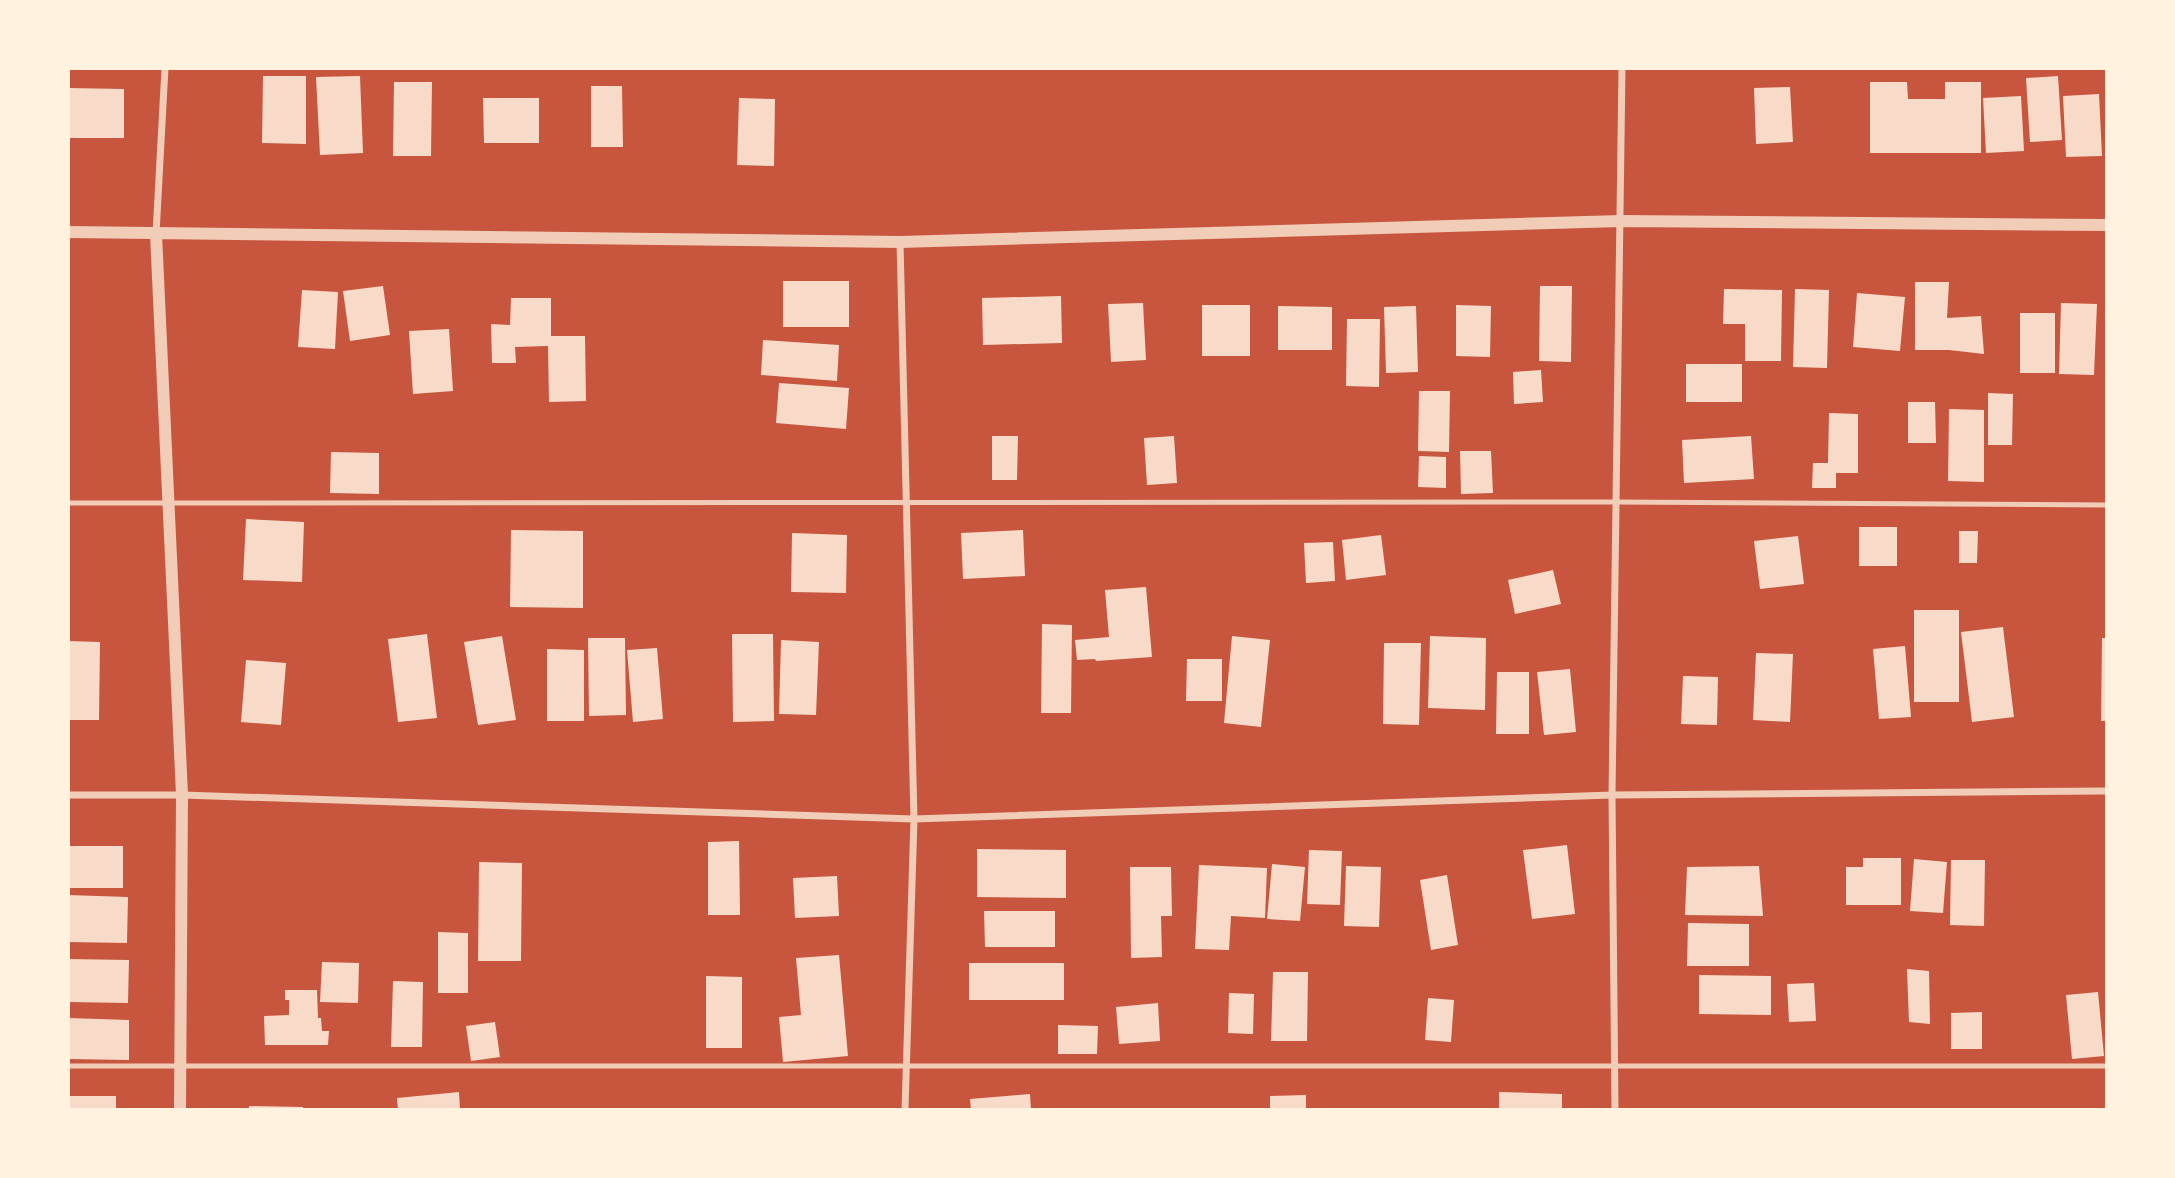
<svg xmlns="http://www.w3.org/2000/svg" width="2175" height="1178" viewBox="0 0 2175 1178" font-family="Inter,sans-serif">
  <style>
    .building { fill: #f7dbc8 }
    .lines { fill: none; stroke-linecap: round; stroke-linejoin: round }
    .service { stroke: #f1ccb7; stroke-width: 5 }
    .minor { stroke: #f1ccb7; stroke-width: 7 }
    .tertiary { stroke: #f1ccb7; stroke-width: 12 }
  </style>
  <rect width="100%" height="100%" fill="#c8553d"/>
  <path class="building" d="M263 76H306V144L262 143Z
    M360 76 363 153 320 155 316 77Z
    M2058 76 2062 140 2030 142 2026 78Z
    M394 82H432L431 156H393Z
    M1870 82H1907L1908 99H1945V82H1981V153H1870Z
    M591 86H622L623 147H591Z
    M1790 87 1793 142 1756 144 1754 88Z
    M68 88 124 89V138H68Z
    M2099 94 2102 156 2066 157 2063 96Z
    M2021 96 2024 151 1986 153 1983 98Z
    M483 98H539V143H484Z
    M739 98 775 99 774 166 737 165Z
    M783 281H849V327H783Z
    M1915 282H1949L1947 318 1981 316 1984 354 1949 350H1915Z
    M383 286 390 335 350 341 343 291Z
    M1540 286H1572L1571 362 1539 361Z
    M1724 289 1782 290 1781 361H1745V324H1723Z
    M1795 289 1829 290 1827 368 1793 367Z
    M302 290 338 292 335 349 298 347Z
    M1857 293 1905 297 1900 351 1853 347Z
    M1061 296 1062 343 983 345 982 298Z
    M511 298H551V336H585L586 401 549 402 548 346 515 347 516 363H492L491 324 510 325Z
    M1143 303 1146 360 1111 362 1108 304Z
    M2061 303 2097 304 2094 375 2059 374Z
    M1202 305H1250V356H1202Z
    M1456 305 1491 306 1490 357 1456 356Z
    M1278 306 1332 307V350H1278Z
    M1416 306 1418 372 1386 373 1384 307Z
    M2020 313H2055V373H2020Z
    M1347 319H1380L1379 387 1346 386Z
    M449 329 453 391 413 394 409 331Z
    M763 340 839 345 837 381 761 375Z
    M1686 364H1742V402H1686Z
    M1541 370 1543 402 1514 404 1513 372Z
    M779 383 849 388 846 429 776 423Z
    M1419 391H1450L1449 452 1418 451Z
    M1988 393 2013 394 2012 445H1988Z
    M1908 402H1935L1936 443H1908Z
    M1949 409 1984 410V482L1948 481Z
    M1829 413 1858 414V473H1836V488H1812L1813 463H1828Z
    M992 436H1018L1017 480H992Z
    M1174 436 1177 483 1147 485 1144 438Z
    M1751 436 1754 479 1684 483 1682 440Z
    M1460 451H1491L1493 493 1461 494Z
    M331 452 379 453V494L330 493Z
    M1419 456 1446 457V488L1418 487Z
    M246 519 304 522 302 582 243 580Z
    M1859 527H1897V566H1859Z
    M511 530 583 531V608L510 607Z
    M1023 530 1025 576 963 579 961 533Z
    M1959 531H1978L1977 563H1959Z
    M792 533 847 535 846 593 791 592Z
    M1381 535 1386 575 1346 580 1342 540Z
    M1798 536 1804 584 1760 589 1754 541Z
    M1333 542 1335 581 1306 583 1304 543Z
    M1553 570 1561 604 1515 614 1508 580Z
    M1146 587 1152 657 1096 661 1095 659 1077 660 1075 640 1109 637 1105 590Z
    M1914 610H1959V702H1914Z
    M1042 624 1072 625 1071 713H1041Z
    M2003 627 2014 717 1972 722 1961 632Z
    M427 634 437 718 398 722 388 639Z
    M732 634H773L774 721 733 722Z
    M502 636 516 720 478 725 464 642Z
    M1232 636 1270 640 1261 727 1224 723Z
    M1430 636 1486 638 1485 710 1428 708Z
    M588 638H625L626 715 589 716Z
    M2102 638H2107V721H2101Z
    M781 640 819 642 816 715 779 714Z
    M68 641 100 642 99 720H68Z
    M1384 643H1421L1419 725 1383 724Z
    M1905 646 1911 717 1879 719 1873 649Z
    M657 648 663 719 633 722 627 650Z
    M547 649 584 650V721H547Z
    M1756 653 1793 654 1790 722 1753 720Z
    M1187 659H1222V701H1186Z
    M246 660 286 663 281 725 241 722Z
    M1570 669 1576 732 1544 735 1537 672Z
    M1497 672H1529V734H1496Z
    M1683 676 1718 677 1717 725 1681 724Z
    M739 841 740 915H708V842Z
    M1567 845 1575 914 1532 919 1523 850Z
    M68 846H123V888H68Z
    M977 849 1066 850V898L977 897Z
    M1309 850 1342 851 1340 905 1307 904Z
    M1863 858H1901V905H1846V867H1863Z
    M1914 859 1947 862 1943 913 1910 911Z
    M1951 860H1985L1984 926 1950 925Z
    M479 862 522 863 521 961H478Z
    M1272 864 1305 867 1300 921 1267 919Z
    M1199 865 1267 868 1265 918 1231 916 1229 950 1195 949Z
    M1346 866 1381 867 1379 927 1344 926Z
    M1759 866 1763 916 1685 915 1687 867Z
    M1130 867H1171L1172 916H1161L1162 957 1131 958Z
    M1447 875 1458 945 1431 950 1420 880Z
    M837 876 839 916 795 918 793 878Z
    M68 895 128 897 127 943 68 942Z
    M984 911H1055V947H985Z
    M1688 923 1749 924V966H1687Z
    M438 932 468 933V993H438Z
    M839 955 848 1056 783 1062 779 1017 801 1015 796 958Z
    M68 959 129 960 128 1003 68 1002Z
    M322 962 359 963 358 1003 320 1002Z
    M969 963H1064V1000H969Z
    M1907 969 1929 971 1930 1024 1909 1022Z
    M1273 972H1308L1307 1041H1271Z
    M1699 975 1771 976V1015L1699 1014Z
    M706 976 742 977V1048H706Z
    M393 981 423 982 422 1047H391Z
    M1814 983 1816 1021 1789 1022 1787 984Z
    M285 990H317L318 1018H321L322 1031H329L328 1045H265L264 1016 289 1015V1000H285Z
    M2098 992 2104 1056 2072 1059 2066 995Z
    M1229 993 1254 994 1253 1034 1228 1033Z
    M1428 998 1454 1000 1451 1042 1425 1040Z
    M1158 1003 1160 1041 1119 1044 1116 1007Z
    M1982 1012V1049H1951V1013Z
    M68 1018 129 1020V1060L68 1059Z
    M495 1022 500 1057 471 1061 466 1026Z
    M1058 1025 1098 1026 1097 1054H1058Z
    M459 1092 460 1110H398L397 1098Z
    M1499 1092 1562 1094V1110H1499Z
    M1030 1094 1031 1110H971L970 1099Z
    M1306 1095V1110H1270V1096Z
    M68 1096H116V1110H68Z
    M249 1106 303 1107V1110H249Z"/>
  <g class="lines">
    <path class="service" d="M68 503 1616 502 2107 505
      M68 1066H2107"/>
    <path class="minor" d="M156 234 165 68
      M900 242 914 819 905 1110
      M68 795H182L914 819 1612 795 2107 791
      M1615 1110 1612 795 1622 68"/>
    <path class="tertiary" d="M68 232 900 242 1621 221 2107 225
      M156 234 182 795 180 1110"/>
  </g>
  <rect width="2175" height="1178" fill="none" stroke="#fff3e0" stroke-width="140"/>
</svg>
